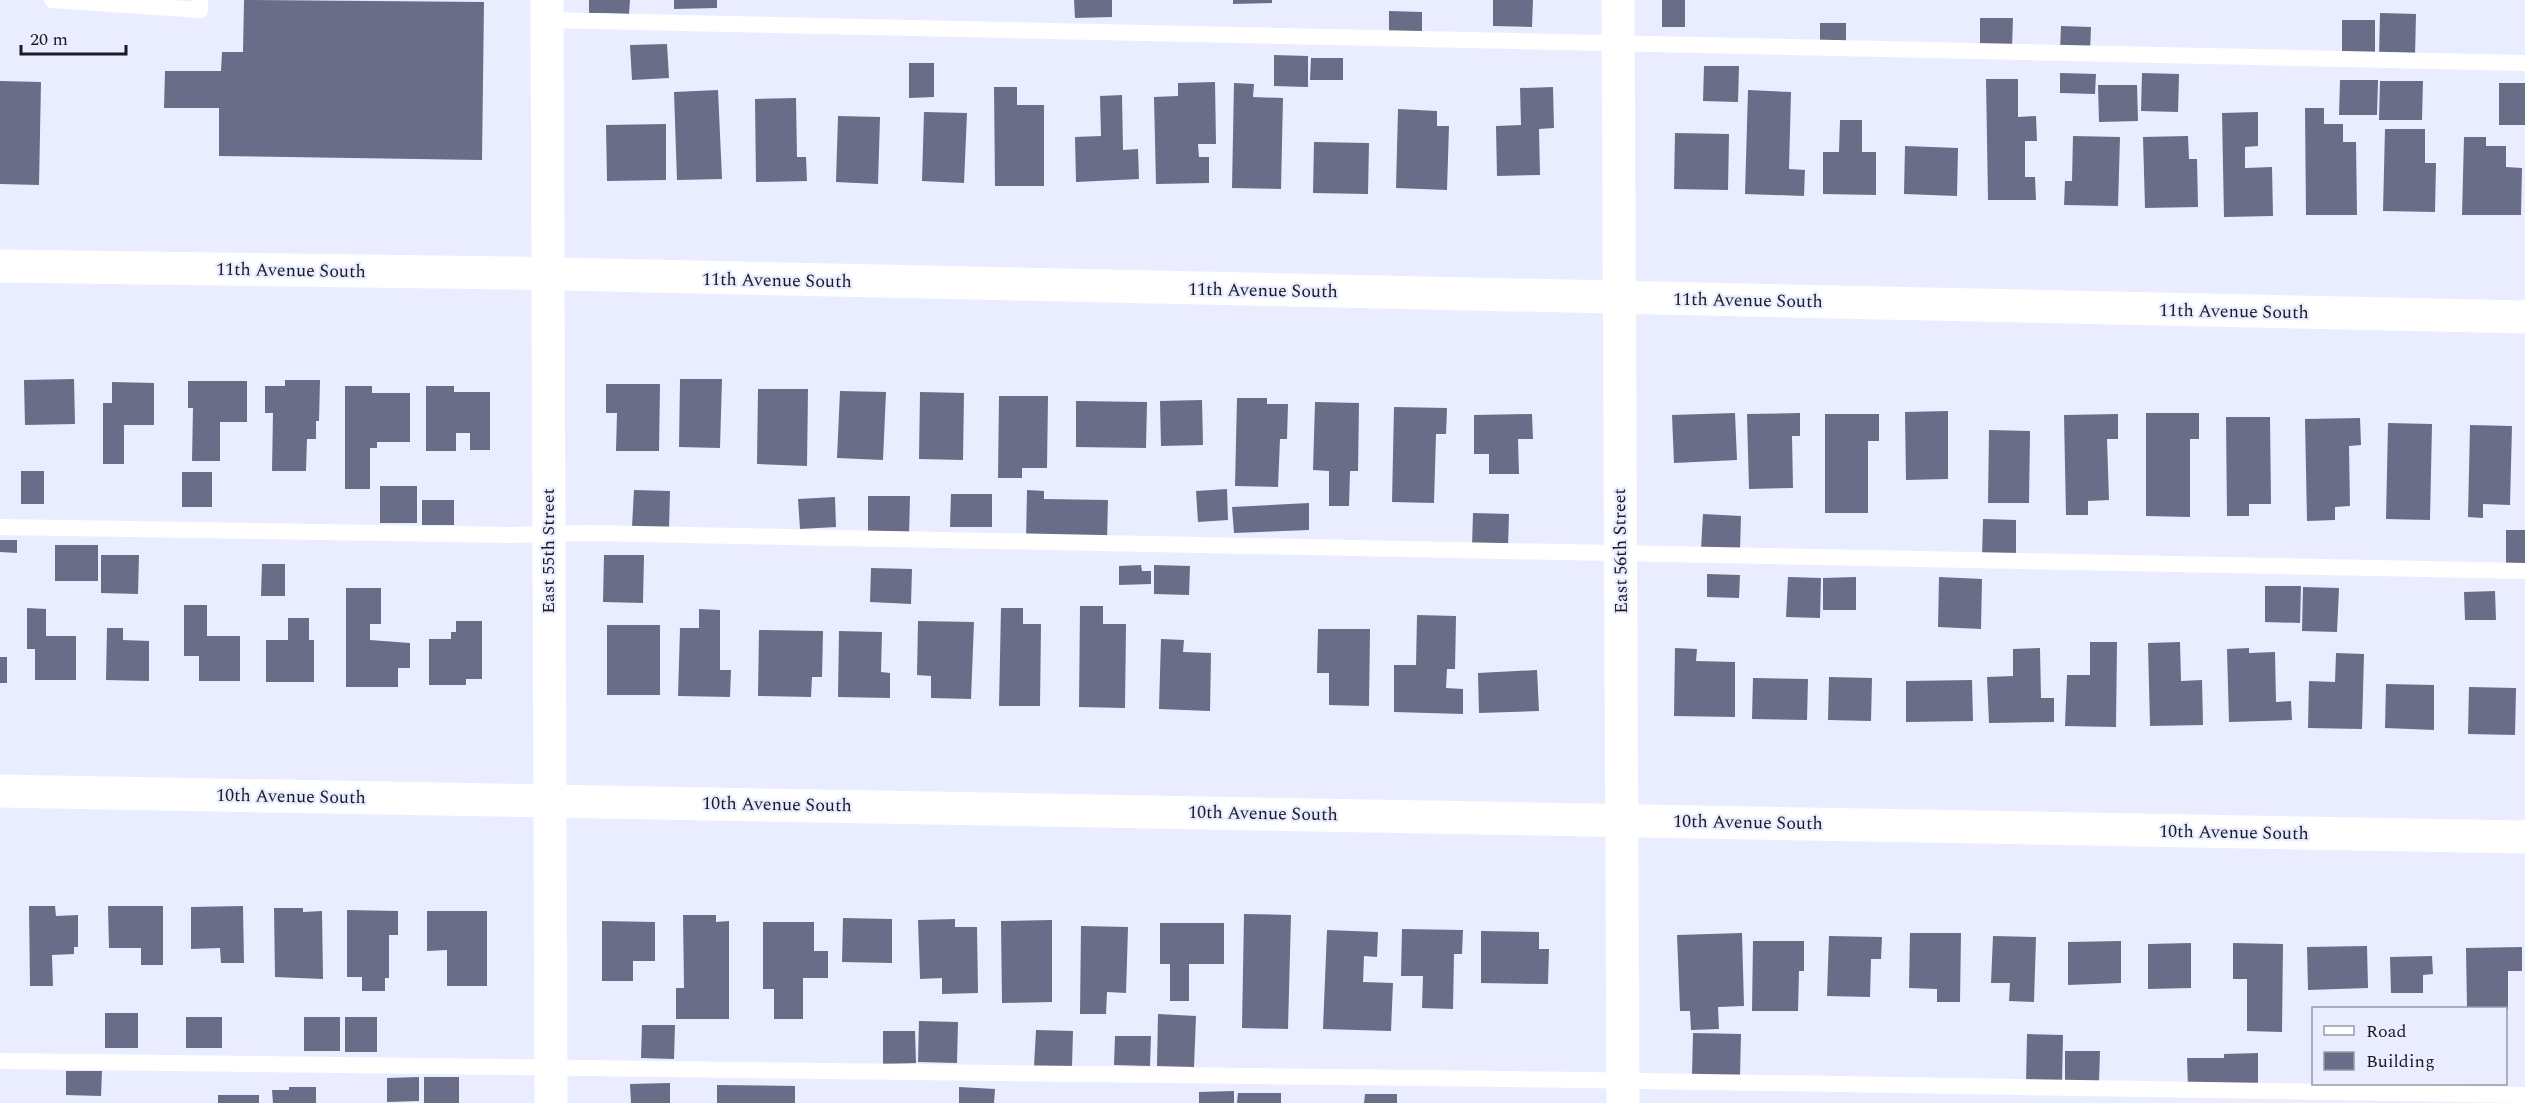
<svg xmlns="http://www.w3.org/2000/svg" width="2525" height="1103" viewBox="0 0 2525 1103" font-family="Spectral,serif">
  <style>
    .building { fill: #696d87 }
    .lines { fill: none; stroke-linecap: round; stroke-linejoin: round }
    .lane { stroke: #fff; stroke-width: 16 }
    .street { stroke: #fff; stroke-width: 33 }
    .labels { text-anchor: middle; stroke-width: 4.5; stroke-linejoin: round; paint-order: stroke }
    .street-label { font-size: 18px; fill: #191b25; stroke: #eaedff }
  </style>
  <rect width="100%" height="100%" fill="#eaedff"/>
  <path class="building" d="M244 0 484 2 482 160 219 156V108H164L165 71H221L222 52H243Z
    M589 0H630L629 14 589 13Z
    M674 0H717V8L674 9Z
    M1074 0H1112V17L1075 18Z
    M1233 0H1272V3L1233 4Z
    M1493 0H1533L1532 27 1493 26Z
    M1662 0H1685V27H1662Z
    M1389 11 1422 12V37L1389 36Z
    M2380 13 2416 14 2415 57H2379Z
    M1980 18H2013L2012 48H1980Z
    M2342 20H2375V55H2342Z
    M1820 23H1846V42H1820Z
    M2061 26 2091 27 2090 52 2060 51Z
    M667 44 669 78 632 80 630 45Z
    M1274 55 1308 56V87L1274 86Z
    M1311 58H1343V80H1310Z
    M909 63H934V97L909 98Z
    M1704 66H1739L1738 102 1703 101Z
    M2060 73 2096 74 2095 94 2060 93Z
    M2142 73 2179 74 2178 112 2141 111Z
    M1986 79H2018V117L2036 116 2037 141H2025V177H2035L2036 200H1988Z
    M2340 80H2378L2377 115H2339Z
    M0 81 41 82 39 185 0 184Z
    M2380 81H2423L2422 120H2379Z
    M1215 82 1216 144H1198L1199 157H1209V183L1156 184 1154 97 1178 96V83Z
    M1234 83 1254 84 1253 97 1283 98 1281 189 1232 188Z
    M2499 83H2525V125H2499Z
    M2098 85H2137L2138 121 2099 122Z
    M994 87H1017V105H1044V186H995Z
    M1553 87 1554 128 1539 129 1540 175 1497 176 1496 126 1521 125 1520 88Z
    M718 90 722 179 677 180 674 92Z
    M1748 90 1791 92 1789 169 1805 170 1804 196 1745 194Z
    M1122 95 1123 150 1138 149 1139 179 1076 182 1075 137 1101 136 1100 96Z
    M796 98 797 157H806L807 181 756 182 755 99Z
    M2305 108H2324V124H2343V142H2356L2357 215H2306Z
    M1398 109 1437 111V126H1449L1447 190 1396 188Z
    M924 112 967 113 964 183 922 181Z
    M2258 112V146L2245 147V168L2272 167 2273 216 2224 217 2222 113Z
    M838 116 880 117 878 184 836 182Z
    M1840 120H1862V152H1876V195L1823 194V152H1839Z
    M666 124V180L607 181 606 125Z
    M2385 129H2425V163H2436L2435 212 2383 211Z
    M1675 133 1729 134 1728 190 1674 189Z
    M2073 136 2120 137 2118 206 2064 205 2065 181H2072Z
    M2188 136 2189 159H2197L2198 207 2145 208 2143 137Z
    M2464 137H2486V146H2506V167L2522 168 2521 215H2462Z
    M1314 142 1369 143 1368 194 1313 193Z
    M1905 146 1958 148 1957 196 1904 194Z
    M74 379 75 424 25 425 24 380Z
    M680 379H722L720 448 679 447Z
    M285 380H320L319 421H316V439H307L306 471H272L273 413H265V386H285Z
    M188 381H247V422H220V461H192L193 408H188Z
    M112 382 154 383V425H124V464H103V403H112Z
    M606 384H660L659 451H616L617 413H606Z
    M345 386H372V393H410V442H377V448H370V489H345Z
    M426 386H454V392H490V450H470V433H456V451H426Z
    M758 389H808L807 466 757 464Z
    M840 391 886 392 883 460 837 458Z
    M920 392 964 393 963 460 919 459Z
    M999 396H1048L1047 468H1022V478H998Z
    M1237 398H1267V404H1288L1287 439H1280L1278 487 1235 486Z
    M1202 400 1203 445 1161 446 1160 401Z
    M1076 401 1147 402 1146 448 1076 447Z
    M1315 402 1359 403 1358 471H1350L1349 506H1329V471L1313 470Z
    M1394 407 1447 408 1446 434H1436L1434 503 1392 502Z
    M1948 411V479L1906 480 1905 412Z
    M1735 413 1737 460 1674 463 1672 415Z
    M1800 413V436H1792L1793 488 1749 489 1747 414Z
    M2146 413H2199V439H2190V517L2146 516Z
    M1532 414 1533 439H1518L1519 474H1489V454H1474V415Z
    M1825 414H1879V441H1868V513H1825Z
    M2118 414V439H2107L2109 500 2088 501V515H2066L2064 415Z
    M2226 417H2270L2271 504H2249V516H2227Z
    M2360 418 2361 445 2349 446 2350 506 2335 507V520L2307 521 2305 419Z
    M2388 423 2432 424 2430 520 2386 519Z
    M2470 425 2512 426 2510 505 2483 504V518L2468 517Z
    M1989 430 2030 431 2029 503H1988Z
    M21 471H44V504H21Z
    M182 472H212V507H182Z
    M380 486H417V523H380Z
    M1227 489 1228 520 1198 522 1196 491Z
    M634 490 670 491 669 529 632 527Z
    M1027 490 1044 491V499L1108 500 1107 542 1026 540Z
    M951 494H992V527H950Z
    M868 496H910L909 537H868Z
    M835 497 836 527 800 529 798 499Z
    M422 500H454V525H422Z
    M1309 503V530L1234 533 1232 507Z
    M1473 513 1509 514 1508 548 1472 547Z
    M1703 514 1741 516 1740 551 1701 549Z
    M1983 519 2016 520V557H1982Z
    M2506 530H2525V567H2506Z
    M0 540H17V553L0 552Z
    M55 545H98V581H55Z
    M101 555H139L138 594 101 593Z
    M604 555H644L643 603 603 602Z
    M262 564H285V596H261Z
    M1141 565 1142 571H1151V584L1119 585V566Z
    M1154 565 1190 566 1189 595 1154 594Z
    M871 568 912 569 911 604 870 602Z
    M1707 574 1740 575 1739 598 1707 597Z
    M1788 577 1821 578 1820 618 1786 617Z
    M1856 577V610H1823V578Z
    M1939 577 1982 579 1981 629 1938 627Z
    M2265 586H2301L2300 623 2265 622Z
    M2303 587 2339 588 2337 632 2302 631Z
    M346 588H381V624H370V640L410 643V668H398V687H346Z
    M2495 591 2496 620H2465L2464 592Z
    M184 605H207V636H240V681H199V656H184Z
    M1080 606H1103V624H1126L1125 708 1079 707Z
    M27 608 46 609V636H76V680H35V649H27Z
    M1001 608H1023V624H1041L1040 706H999Z
    M699 609 720 610V670H731L730 697 678 696 680 628H699Z
    M1417 615 1456 616 1455 669H1447L1446 688 1463 689V714L1394 712V665H1416Z
    M288 618H309V640H314V682H266V640H288Z
    M456 621H482V679H466V685H429V639H451V632H456Z
    M918 621 974 622 971 699 931 698V676L917 675Z
    M607 625H660V695H607Z
    M107 628H123V640L149 641V681L106 680Z
    M1318 629H1370L1369 706 1329 705V673H1317Z
    M759 630 823 631 822 677H812L811 697 758 696Z
    M839 631 882 632 881 672 890 673V698L838 697Z
    M1161 639 1184 640 1183 652 1211 653 1210 711 1159 709Z
    M2090 642H2117L2116 727 2065 726 2067 675H2090Z
    M2180 642 2181 681 2202 680 2203 725 2150 726 2148 643Z
    M1675 648 1697 649 1696 661 1735 662V717L1674 716Z
    M2040 648 2041 698H2054V722L1989 723 1987 677 2013 676V649Z
    M2249 648V653L2275 652 2276 702 2291 701 2292 720 2229 722 2227 649Z
    M2336 653 2364 654 2362 729 2308 728 2309 681 2335 682Z
    M0 657H7V683H0Z
    M1537 670 1539 711 1479 713 1478 673Z
    M1829 677 1872 678 1871 721 1828 720Z
    M1753 678 1808 679 1807 720 1752 719Z
    M1972 680 1973 721 1906 722V681Z
    M2386 684 2434 685V730L2385 728Z
    M2469 687 2516 688 2515 735 2468 734Z
    M29 906H55L56 916 78 915V947H74V954L52 955 53 986H30Z
    M108 906H163V965H141V948H109Z
    M243 906 244 963H221L220 948 191 949V907Z
    M274 908H303V912L322 911 323 979 275 977Z
    M347 910 398 911V935H389V978H385V991H362V977H347Z
    M427 911H487V986H447V950L427 951Z
    M1244 914 1291 915 1288 1029 1242 1028Z
    M683 915H716V922L729 921V1019H676V988H684Z
    M843 918 892 919V963L842 962Z
    M955 919V927H977L978 993 942 994V978L920 979 918 920Z
    M1052 920V1002L1002 1003 1001 921Z
    M602 921 655 922V961H633V981H602Z
    M763 922H814V951H828V978H803V1019H774V989H763Z
    M1160 923H1224V964H1189V1001H1170V964H1160Z
    M1081 926 1128 927 1126 993 1107 992 1106 1014H1080Z
    M1402 929 1463 930 1462 954H1454L1453 1009 1422 1008 1423 976H1401Z
    M1327 930 1378 932 1377 957 1364 956 1363 982 1393 983 1391 1031 1323 1029Z
    M1481 931 1539 932V949H1549L1548 984 1481 983Z
    M1742 933 1744 1006 1718 1007 1719 1029 1691 1030 1690 1011H1680L1677 935Z
    M1910 933H1961L1960 1002H1937V989L1909 988Z
    M1829 936 1882 937 1881 959H1871L1870 997 1827 996Z
    M1993 936 2036 937 2034 1002 2009 1001 2010 983H1991Z
    M1753 941H1804V971H1799L1798 1011H1752Z
    M2121 941V983L2068 985V942Z
    M2191 943V988L2148 989V944Z
    M2233 943 2283 944 2282 1032 2247 1031V979H2233Z
    M2367 946 2368 988 2308 990 2307 947Z
    M2522 947V971H2508V1011L2506 1008H2467L2466 948Z
    M2432 956 2433 974 2423 975V993H2391L2390 957Z
    M105 1013H138V1048H105Z
    M1158 1014 1196 1016 1194 1067 1157 1066Z
    M186 1017H222V1048H186Z
    M304 1017H340V1051H304Z
    M345 1017H377V1052H345Z
    M919 1021 958 1022 957 1063 918 1062Z
    M642 1025H675L674 1059 641 1058Z
    M1036 1030 1073 1031 1072 1067 1034 1066Z
    M883 1031H915L916 1063 883 1064Z
    M1693 1033 1741 1034 1740 1076 1692 1075Z
    M2027 1034 2063 1035 2062 1083 2026 1082Z
    M1115 1036H1151L1150 1066 1114 1065Z
    M2065 1051H2100L2099 1082H2065Z
    M2258 1053V1084L2188 1086 2187 1058H2224V1054Z
    M66 1071H102L101 1096 66 1095Z
    M419 1077V1101L387 1102V1078Z
    M424 1077H459V1103H424Z
    M670 1083V1103H631L630 1084Z
    M717 1085 795 1086V1103H717Z
    M289 1087H316V1103H273L272 1090H289Z
    M959 1087 995 1089 994 1103H959Z
    M1234 1091V1103H1199V1092Z
    M1238 1093H1281V1103H1237Z
    M1365 1094H1397V1103H1364Z
    M218 1095H259V1103H218Z"/>
  <g class="lines">
    <path class="lane" d="M52 0 200 10V0
      M547 20 2525 63
      M0 527 511 535 590 533 2525 571
      M0 1061 1583 1080 2525 1095"/>
    <path class="street" d="M547 0 551 1103
      M1618 0 1623 1103
      M0 266 514 273 2525 317
      M0 791 2525 837"/>
  </g>
  <g class="labels">
    <g class="street-label">
      <text transform="translate(291 270) rotate(1)" y="6">11th Avenue South</text>
      <text transform="translate(777 280) rotate(1)" y="6">11th Avenue South</text>
      <text transform="translate(1263 290) rotate(1)" y="6">11th Avenue South</text>
      <text transform="translate(1748 300) rotate(1)" y="6">11th Avenue South</text>
      <text transform="translate(2234 311) rotate(1)" y="6">11th Avenue South</text>
      <text transform="translate(548 551) rotate(-90)" y="6">East 55th Street</text>
      <text transform="translate(1620 551) rotate(-91)" y="6">East 56th Street</text>
      <text transform="translate(291 796) rotate(1)" y="6">10th Avenue South</text>
      <text transform="translate(777 804) rotate(1)" y="6">10th Avenue South</text>
      <text transform="translate(1263 813) rotate(1)" y="6">10th Avenue South</text>
      <text transform="translate(1748 822) rotate(1)" y="6">10th Avenue South</text>
      <text transform="translate(2234 832) rotate(1)" y="6">10th Avenue South</text>
    </g>
  </g>
  <rect x="2312" y="1007" width="195" height="78" fill="#eaedff" stroke="#9699a8" stroke-width="1.5"/>
  <rect x="2324" y="1026" width="30" height="9" fill="#ffffff" stroke="#9699a8" stroke-width="1.5"/>
  <text x="2366" y="1037" font-size="18" fill="#191b25">Road</text>
  <rect x="2324" y="1052" width="30" height="18" fill="#696d87" stroke="#9699a8" stroke-width="1.5"/>
  <text x="2366" y="1067" font-size="18" fill="#191b25">Building</text>
  <path d="M21 45v9h105v-9" fill="none" stroke="#191b25" stroke-width="3"/>
  <text x="30" y="45" font-size="18" fill="#191b25" stroke="#eaedff" stroke-width="4.5" paint-order="stroke">20 m</text>
</svg>
